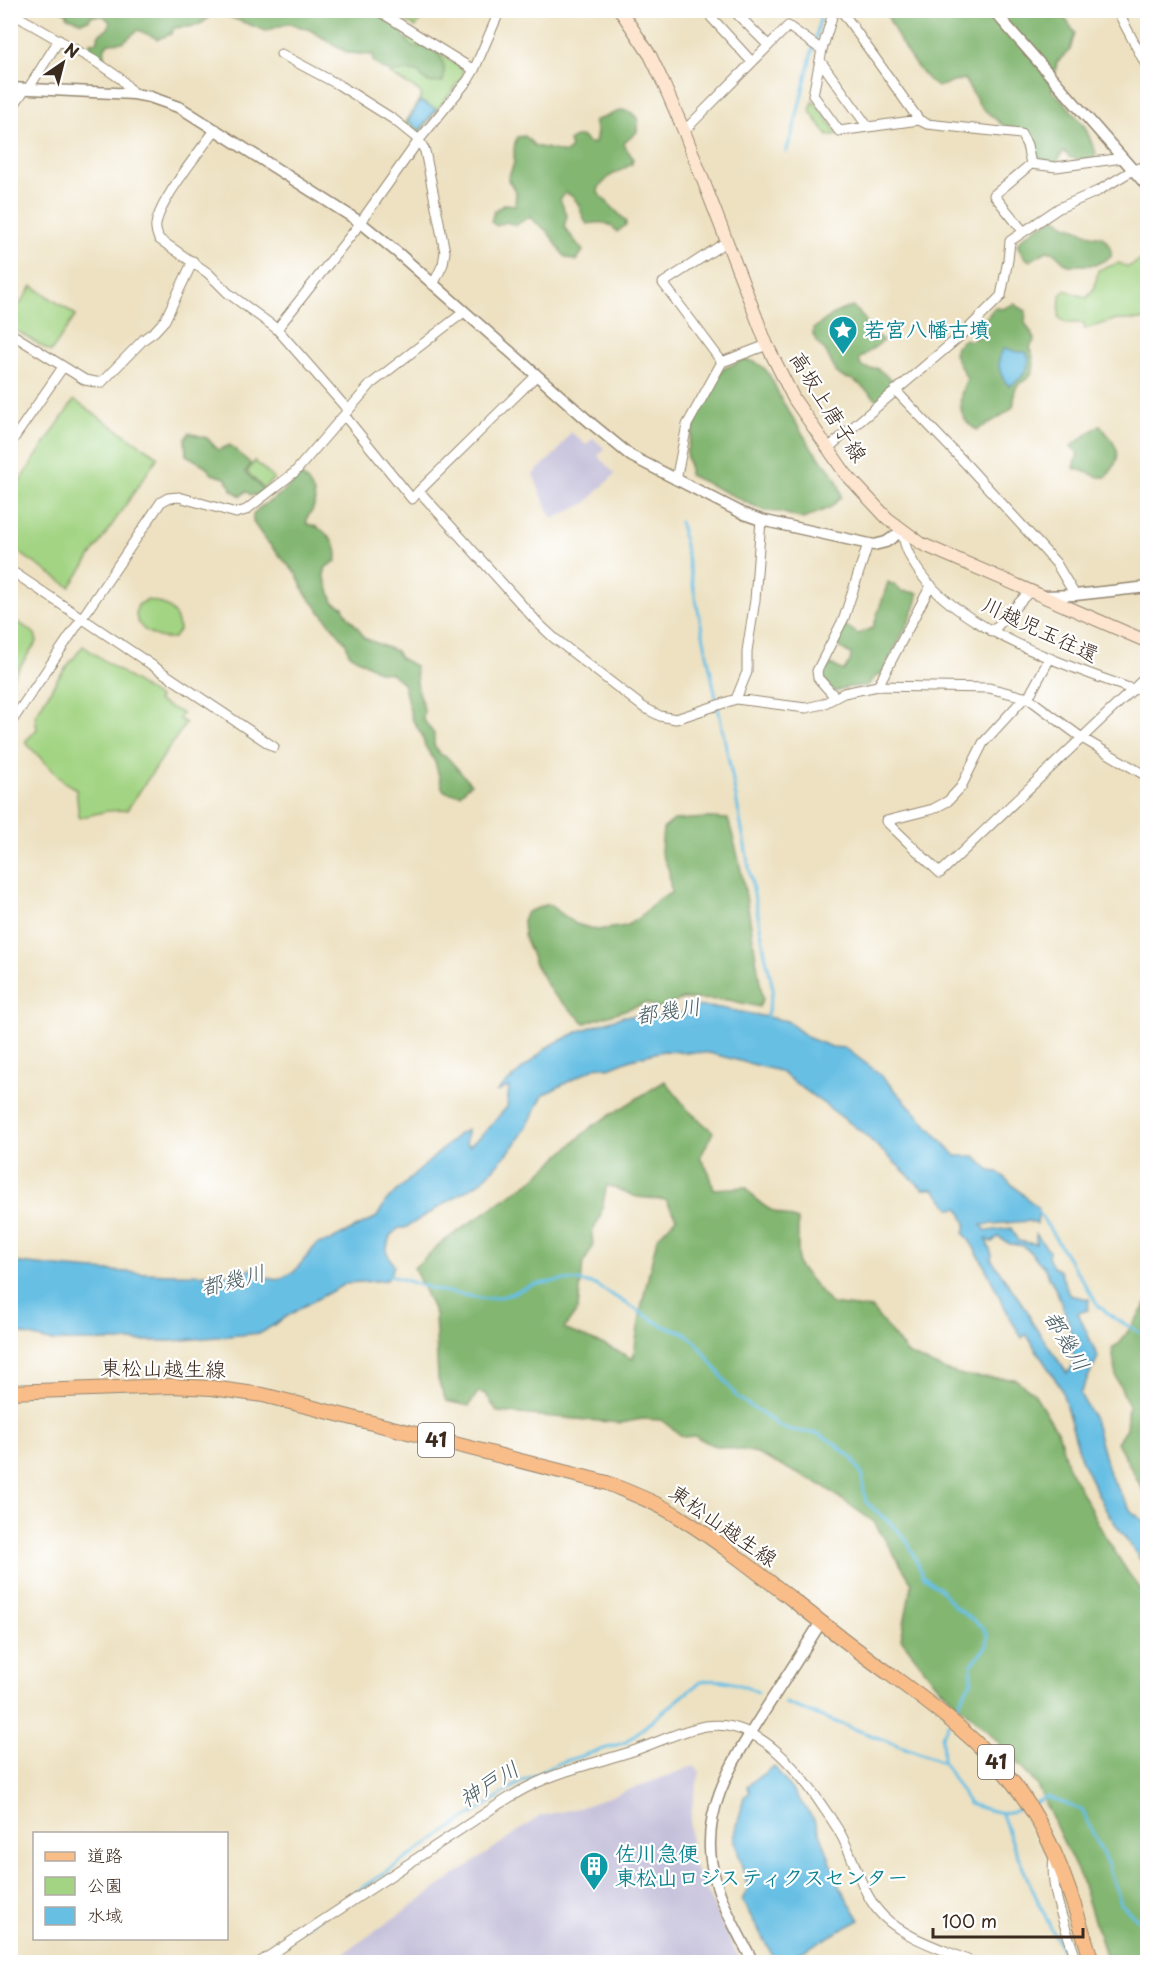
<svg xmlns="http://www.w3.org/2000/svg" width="1158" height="1973" viewBox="0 0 1158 1973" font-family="'Playpen Sans','Klee One',sans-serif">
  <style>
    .industrial { fill: #c5c0da }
    .green { fill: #a3d483; stroke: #6f7f50; stroke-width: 1.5 }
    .forest { fill: #82b671; stroke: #5e7048; stroke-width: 1.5; fill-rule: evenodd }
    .water { fill: #67bfe4; stroke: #517481; stroke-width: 1.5; fill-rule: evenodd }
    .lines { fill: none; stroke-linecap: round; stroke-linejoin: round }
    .stream { stroke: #67bfe4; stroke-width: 3 }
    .minor-casing { stroke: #948670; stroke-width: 11 }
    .tertiary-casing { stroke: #948670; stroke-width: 13 }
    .secondary-casing { stroke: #948670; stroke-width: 14 }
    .primary-casing { stroke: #948670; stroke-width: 16 }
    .minor { stroke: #fff; stroke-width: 9 }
    .tertiary { stroke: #fff; stroke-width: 10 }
    .secondary { stroke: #fde5d0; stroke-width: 12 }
    .primary { stroke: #f9bd89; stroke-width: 14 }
    .labels { text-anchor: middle; stroke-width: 4.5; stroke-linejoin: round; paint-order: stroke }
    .shield { fill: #fff; stroke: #766a62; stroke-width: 1.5 }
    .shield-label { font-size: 20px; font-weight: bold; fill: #3b2a1e }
    .culture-label { font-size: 21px; font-weight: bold; fill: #0d838f; stroke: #fff; text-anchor: start }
    .street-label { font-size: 21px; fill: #3b2a1e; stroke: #fff }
    .water-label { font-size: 22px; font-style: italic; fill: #4a5e63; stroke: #fff }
  </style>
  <rect width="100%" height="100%" fill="#fff"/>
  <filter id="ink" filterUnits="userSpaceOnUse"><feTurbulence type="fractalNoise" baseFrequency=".0167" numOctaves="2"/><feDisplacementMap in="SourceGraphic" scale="12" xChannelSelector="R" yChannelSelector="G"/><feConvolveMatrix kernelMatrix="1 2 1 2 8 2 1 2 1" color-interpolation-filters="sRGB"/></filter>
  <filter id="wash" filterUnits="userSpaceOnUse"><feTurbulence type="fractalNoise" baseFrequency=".008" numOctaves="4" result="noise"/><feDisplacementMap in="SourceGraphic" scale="24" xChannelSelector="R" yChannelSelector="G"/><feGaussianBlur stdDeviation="1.35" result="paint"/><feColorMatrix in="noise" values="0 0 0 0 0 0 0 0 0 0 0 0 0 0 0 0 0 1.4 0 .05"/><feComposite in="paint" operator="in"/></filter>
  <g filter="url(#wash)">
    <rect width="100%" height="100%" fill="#ede1c1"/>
    <path class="industrial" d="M571 432 586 445 593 438 605 449 598 456 615 474 586 503 553 519 544 502 533 474 557 452Z
      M694 1766 700 1772 693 1801 690 1824 692 1862 741 1962H331L540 1816 579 1808Z"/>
    <path class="green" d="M389 11H426L416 27Z
      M410 35 462 68 463 77 419 133 405 124 422 95 419 91 390 74Z
      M813 100 838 134 828 136 810 111Z
      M1147 257V320H1114L1085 329 1084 323H1066L1059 318 1060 295 1065 290 1087 298 1095 287 1098 270 1119 263 1128 267Z
      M32 286 76 315 51 352 11 327V317Z
      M74 400 158 457 70 587 11 547V494Z
      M255 461 274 479 263 488 247 472Z
      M147 600C165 602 178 611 179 630L174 638C156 641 129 627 138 605Z
      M11 617 35 634 37 641 11 680Z
      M83 646 159 698 157 701 182 713 179 719 186 723 127 810 107 811 79 818 76 789 64 782 25 742 37 729 35 716 58 678Z"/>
    <path class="forest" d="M889 10 1060 11 1075 33 1070 50 1057 62 1052 91 1064 102 1085 127 1096 153 1094 159H1076L1069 157 1065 152 1062 153 1056 164 1038 159 1031 146 1028 135 1022 130 1005 127 981 107 964 79 937 87C914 70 899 41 887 15Z
      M61 11H214C200 29 195 26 174 28L171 34 158 39 138 30 123 42 109 43 105 47 104 59 100 61C92 55 89 53 90 43L97 42 99 34 108 29 110 22 104 16H91L89 20 80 22 75 19 67 17V13Z
      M214 11H371L401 28 406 40 413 47C437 44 448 60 443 82 431 84 425 83 419 73 397 66 394 81 373 61V55L348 53 310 30 289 23 266 31Z
      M622 110 632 113 638 119 637 132 623 144 633 158 632 164 610 176 599 187 598 193 626 221V225L617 232C609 221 600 222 587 224 579 214 581 197 565 193L560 199 567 216 564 227 583 251 576 261 565 257 548 232 529 217 516 225 506 222 497 226 491 222 494 211 505 204 515 205 516 192 508 180C509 173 514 167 514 161 515 150 512 148 517 137L525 136 535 146 566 153 571 148 569 141 575 137H583L588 143H595L597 132 594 121Z
      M1057 218 1067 226C1080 226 1087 238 1101 236 1108 242 1112 247 1111 257L1095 265H1067L1055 253 1047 251 1030 261 1025 258 1017 245C1021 236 1047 220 1057 218Z
      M1014 304 1026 311 1025 323 1035 339 1030 347C1034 359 1037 370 1027 379 1023 382 1018 383 1016 388 1012 394 1016 400 1013 406 1010 413 985 425 977 430 957 419 957 397 967 379L954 354 956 346 965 339 970 341 981 335 978 328 995 307 1002 309Z
      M853 307C868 318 863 322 872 331 876 336 880 336 883 341L859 359 861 366 870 369 877 368 889 378 895 380 897 385 887 395 878 400 860 385 853 380 842 377 836 372 825 350 819 345 813 335V329C826 320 837 309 853 307Z
      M743 360C752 360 757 362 764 368 773 376 777 394 784 404 793 418 802 433 811 447 822 463 841 476 841 497L831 507 803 519 780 512 765 511 689 475V466L686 453 697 417 723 369Z
      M1100 425C1116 446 1127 454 1106 477H1099L1074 468 1078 453 1071 446Z
      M189 433 207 438 218 450 230 445 250 463 251 465 245 472 263 489 257 495H251L246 491 241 496 231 490 230 485 225 478 212 474 204 465 186 455 185 439Z
      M301 475C312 485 319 497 312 511 308 516 306 517 307 524 323 526 341 545 336 561L326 567 324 575 333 602 343 607C346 619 358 623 364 638L396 651 400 658 415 666 418 689 424 709 423 719 434 734V745L440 754 448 758 471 784 460 794 449 793 443 790 435 762 425 746 422 735 412 719 403 683 391 673 380 672 349 654 346 643 305 593 297 575 264 538 253 522V515L259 508 281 494Z
      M888 582 896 586 901 591 918 593C919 609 889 658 881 674L876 676 867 686 848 687 835 692 823 679 822 674 831 664 843 671 850 662 851 654 835 645 845 625 858 634 873 628Z
      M709 818 728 819C746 878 752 939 763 999L759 1007 729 1000 682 999 660 1009 646 1003 585 1023 552 993 535 964 524 936 523 920 527 912 548 904 576 924 597 930 626 926 641 916 657 900 671 893 669 871 661 852 663 829 674 820Z
      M665 1081 688 1110 713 1132 700 1158 709 1172 714 1189 746 1187C760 1208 775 1213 798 1220V1265L831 1304 872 1309 908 1354 942 1369 966 1376 1015 1379 1034 1393 1059 1434 1067 1465 1105 1536 1129 1574 1145 1594 1147 1602V1962H1107L1081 1879 1036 1784 991 1734 937 1685 901 1639 912 1583 874 1522 823 1486 753 1452 712 1445 695 1436 683 1437 661 1420 642 1419 621 1423 497 1412 486 1394 478 1392 469 1406 446 1401 438 1380 435 1314 414 1268 441 1243 535 1178 591 1127ZM607 1185 637 1197 666 1200 676 1218 657 1238 642 1304 633 1359 607 1346 564 1329 578 1309 583 1264 593 1246 592 1233 600 1217Z
      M1147 1303V1498L1117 1442 1126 1429 1128 1404 1116 1377 1112 1348 1120 1343Z"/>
    <path class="water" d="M420 101 436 109 420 130 408 121Z
      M1005 348 1018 352H1026L1029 358C1028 371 1021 380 1009 386 999 376 994 359 1005 348Z
      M691 1006 720 1008 787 1021 809 1038 832 1047 845 1048 880 1074 956 1156H975L990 1171 998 1172 1039 1209 1037 1224 1028 1221 981 1225 987 1231 1011 1228 1018 1241 1036 1244V1234L1049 1251 1048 1256 1052 1266 1060 1271 1069 1295 1089 1299 1088 1310 1078 1313 1098 1357 1080 1394 1094 1419 1109 1474 1131 1511 1147 1523V1569L1107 1512 1082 1462 1061 1388 1026 1334 1022 1338C1000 1304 988 1265 964 1233L966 1224 959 1208 951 1209 934 1189H923L862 1132 779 1071 709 1053 663 1051 631 1059 609 1068 598 1066 543 1095 527 1126 514 1146 482 1181 405 1228H399L390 1236 386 1251 394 1266 387 1280 347 1283 302 1307 261 1333 173 1341H49L11 1331V1262C88 1271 166 1276 245 1274L250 1269 258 1270 264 1277 277 1280 294 1272 317 1244 330 1241 377 1217 386 1201 459 1134 467 1130 466 1143 469 1146 483 1134 507 1107 509 1087 496 1092 549 1046 580 1031 624 1016 675 1017ZM998 1237 1010 1244 1024 1246 1044 1267 1058 1294 1069 1324 1073 1344V1366L1067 1373 1031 1321 1028 1312 991 1259 992 1255 986 1239 992 1242Z
      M774 1766 816 1822 841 1889 860 1920 782 1962H776L742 1900 748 1888 734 1838 744 1797 750 1792 747 1786Z"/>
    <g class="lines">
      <path class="stream" d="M815 41 822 10
        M786 152 794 128 813 47
        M680 522 732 776 765 953 773 989 766 1020
        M1036 1212 1040 1214 1098 1305 1114 1318 1148 1337
        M386 1274 436 1290 486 1299 505 1296 532 1285 563 1280 578 1281 596 1285 663 1326 683 1332 697 1343 737 1397 780 1426 791 1430 819 1434 834 1443 852 1458 861 1473 866 1502 899 1531 909 1544 923 1576 939 1588 956 1608 983 1627 988 1636 987 1646 971 1665 972 1680 952 1715
        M785 1703 943 1762 969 1804C991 1810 1003 1818 1025 1807
        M943 1762 942 1736 948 1724
        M1034 1803 1047 1797 1082 1810 1108 1865 1121 1904 1148 1929
        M1002 1814C1019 1865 1044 1914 1068 1962
        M251 1962 519 1783 559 1763 626 1742 700 1682C721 1677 738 1684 758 1692"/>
    </g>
  </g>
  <g filter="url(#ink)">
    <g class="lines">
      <g class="minor-casing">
        <path id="minor" d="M377 10 474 70
          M716 10 711 17 751 61
          M733 10 768 45
          M834 10 822 50 813 95 839 131 919 120 841 10
          M1117 10 1148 69
          M10 12 95 61 121 79 134 94
          M281 54 339 85 393 119 419 140 425 151 445 252 443 264 433 285
          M821 62 868 127
          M28 89 59 40
          M10 111 25 89
          M919 120 927 124 1021 134 1027 145 1031 164
          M216 129C201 149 158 203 156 225 155 230 157 234 159 239L208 273 228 293 277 329 348 410
          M684 131 788 26 822 50
          M1023 231 994 195 1031 164 1056 167 1123 158
          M277 329 355 230 419 140 468 80 474 70 500 10
          M10 333 85 380 101 383 144 339 155 331 165 320 193 261
          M722 362 663 283 726 242
          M895 390 966 464 1056 563 1075 595
          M344 415 412 499 419 491 539 624 554 638 643 707 660 716 676 719 736 699 806 708 823 704 844 693 878 686 989 688 1028 698 1082 738 1148 777
          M10 444 63 367
          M827 449 965 332 1001 296 1008 260 1010 241 1059 208 1098 191 1133 170 1148 165
          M676 480 687 425 722 362 767 345
          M419 491 537 375
          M902 531C915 618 1062 663 1134 690
          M10 570 274 747
          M992 632 1030 591
          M878 686 931 585
          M835 697 818 678 817 671 844 618 868 544
          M1028 698 1050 658
          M736 699 747 672V651L755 600 761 520
          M10 724 161 502 168 498 179 497 236 513 246 510 295 472 371 384 464 312
          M886 821 940 873 1148 675
          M886 821 933 809 948 801 961 787 983 743 1025 697
          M1054 1857C1049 1891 1067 1930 1077 1962
          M260 1962 499 1804C509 1798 519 1791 530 1786 562 1770 599 1762 633 1751 657 1743 681 1730 706 1726 759 1718 800 1772 825 1810 833 1821 841 1833 846 1845 858 1870 864 1898 884 1917 907 1939 943 1949 972 1962"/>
      </g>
      <g class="tertiary-casing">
        <path id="tertiary" d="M993 10 1148 187
          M10 88 134 94 150 97 181 108 360 222 398 253 592 424 631 456 744 514 761 520 874 545 886 542 902 531
          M1043 596 1075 595 1148 587
          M753 1962C739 1935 722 1906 714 1875 697 1812 735 1758 767 1707 785 1679 803 1651 821 1622"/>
      </g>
      <g class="secondary-casing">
        <path id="secondary" d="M620 10 650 55 661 78 684 131 767 345 794 399 845 473 887 518 922 544 1148 642"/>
      </g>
      <g class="primary-casing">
        <path id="primary" d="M10 1392 171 1386 212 1388 263 1395 607 1483C633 1494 658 1503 681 1518 741 1556 796 1604 852 1646 909 1690 970 1727 1014 1784 1055 1837 1073 1900 1092 1962"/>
      </g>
      <use href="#minor" class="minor"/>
      <use href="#tertiary" class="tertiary"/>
      <use href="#secondary" class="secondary"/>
      <use href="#primary" class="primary"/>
    </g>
  </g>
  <defs>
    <g id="sight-pin" transform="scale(1.5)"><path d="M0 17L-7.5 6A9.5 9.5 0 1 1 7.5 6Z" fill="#0f9aa8" stroke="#fff"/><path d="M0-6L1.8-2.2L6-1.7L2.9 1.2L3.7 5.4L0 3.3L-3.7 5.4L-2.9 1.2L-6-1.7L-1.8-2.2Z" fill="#fff"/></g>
    <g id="building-pin" transform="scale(1.5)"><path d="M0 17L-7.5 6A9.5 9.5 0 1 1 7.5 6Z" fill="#0f9aa8" stroke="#fff"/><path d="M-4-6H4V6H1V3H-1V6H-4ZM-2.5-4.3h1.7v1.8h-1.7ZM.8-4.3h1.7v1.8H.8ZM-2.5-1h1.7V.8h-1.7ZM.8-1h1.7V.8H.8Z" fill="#fff"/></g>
  </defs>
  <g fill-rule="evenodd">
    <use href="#sight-pin" x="843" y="330"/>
    <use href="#building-pin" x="594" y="1866"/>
  </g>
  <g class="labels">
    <g class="shield">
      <rect x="418" y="1423" width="36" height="34" rx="4.5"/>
      <rect x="978" y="1745" width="36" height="34" rx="4.5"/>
    </g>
    <g class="shield-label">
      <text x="436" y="1447">41</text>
      <text x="996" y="1769">41</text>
    </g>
    <g class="culture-label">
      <text x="864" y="337">若宮八幡古墳</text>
      <text x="615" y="1861">佐川急便<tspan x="615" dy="24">東松山ロジスティクスセンター</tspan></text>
    </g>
    <g class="street-label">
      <text transform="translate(828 407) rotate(58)" y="7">高坂上唐子線</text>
      <text transform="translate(1040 630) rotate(25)" y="7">川越児玉往還</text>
      <text transform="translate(163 1369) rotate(1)" y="7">東松山越生線</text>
      <text transform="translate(723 1526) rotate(35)" y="7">東松山越生線</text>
    </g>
    <g class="water-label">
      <text transform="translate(668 1011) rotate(-9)" y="8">都幾川</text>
      <text transform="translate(233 1280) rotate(-14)" y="8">都幾川</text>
      <text transform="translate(1067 1341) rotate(59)" y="8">都幾川</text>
      <text transform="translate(489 1784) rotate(-32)" y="8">神戸川</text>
    </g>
  </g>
  <rect width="1158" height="1973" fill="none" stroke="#fff" stroke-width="36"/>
  <rect x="33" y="1832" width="195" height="108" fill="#ffffff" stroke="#b1aaa5" stroke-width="1.5"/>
  <rect x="45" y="1852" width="30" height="9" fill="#f9bd89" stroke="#b1aaa5" stroke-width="1.5"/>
  <text x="87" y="1862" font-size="18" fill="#3b2a1e">道路</text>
  <rect x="45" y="1877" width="30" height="18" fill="#a3d483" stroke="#b1aaa5" stroke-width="1.5"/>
  <text x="87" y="1892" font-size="18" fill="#3b2a1e">公園</text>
  <rect x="45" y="1907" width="30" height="18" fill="#67bfe4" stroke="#b1aaa5" stroke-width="1.5"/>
  <text x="87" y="1922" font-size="18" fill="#3b2a1e">水域</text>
  <g transform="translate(63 63) rotate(35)" stroke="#ffffff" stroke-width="4.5" paint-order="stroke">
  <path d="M0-4.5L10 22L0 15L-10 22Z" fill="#3b2a1e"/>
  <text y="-9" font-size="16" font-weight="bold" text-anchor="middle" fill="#3b2a1e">N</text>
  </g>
  <path d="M933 1928v9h150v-9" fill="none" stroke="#3b2a1e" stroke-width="3"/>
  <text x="942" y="1928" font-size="18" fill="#3b2a1e" stroke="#ffffff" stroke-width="4.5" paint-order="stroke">100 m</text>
</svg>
